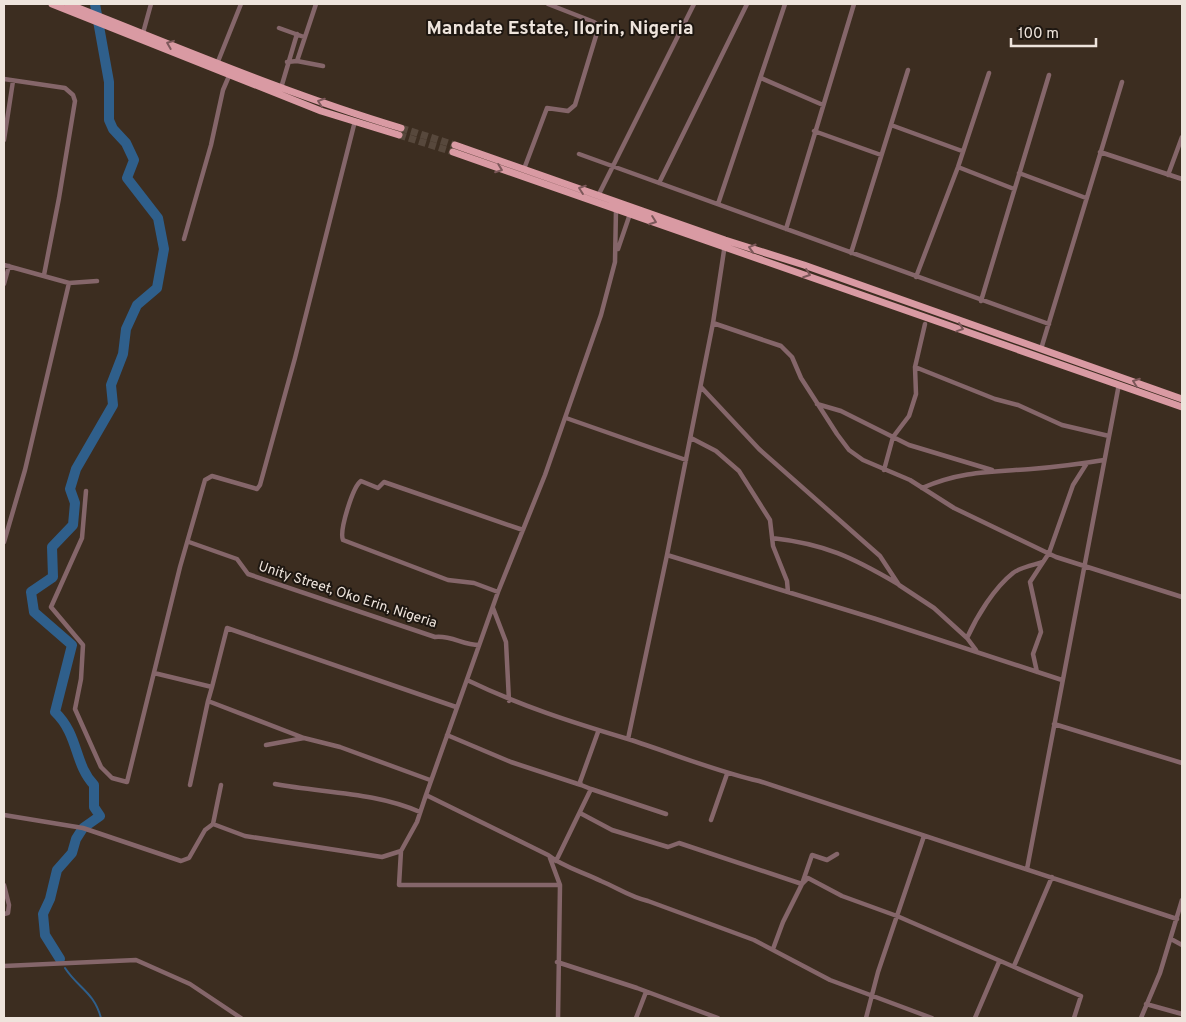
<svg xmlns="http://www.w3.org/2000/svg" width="1186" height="1022" viewBox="0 0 1186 1022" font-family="Overpass,sans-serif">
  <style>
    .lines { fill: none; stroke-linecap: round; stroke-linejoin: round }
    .stream { stroke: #2f5f8b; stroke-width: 2 }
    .river { stroke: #2f5f8b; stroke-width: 10 }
    .primary-tunnel { stroke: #57483c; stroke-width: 7; stroke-dasharray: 7 3.5; stroke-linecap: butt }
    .minor { stroke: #85666a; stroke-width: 4.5 }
    .primary { stroke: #d99aa3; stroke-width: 7 }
    .oneway { stroke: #7c585a }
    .labels { text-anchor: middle; stroke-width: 4; stroke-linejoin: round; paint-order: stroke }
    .street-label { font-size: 14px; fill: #eee4dc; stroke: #1e1711 }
    .district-label { font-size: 19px; font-weight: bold; fill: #eee4dc; stroke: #1e1711 }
  </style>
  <rect width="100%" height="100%" fill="#3c2d20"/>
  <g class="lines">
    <path class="stream" d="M65 968C78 988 94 992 101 1018"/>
    <path class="river" d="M60 959 45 935 43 914 50 899 57 870 72 853 76 839 83 828 100 816 94 807V785C74 764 79 735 55 712L72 645 34 612 31 592 53 577 52 547 73 525 75 503 70 489 76 469 113 405 111 385 123 354 126 329 137 305 157 288 164 249 158 218 127 178 134 160 126 143 113 129 109 120V82L95 4"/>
    <path class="primary-tunnel" d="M401 128 455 145
      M399 135 453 152"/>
    <path class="minor" d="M279 28 304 37
      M143 33 151 4
      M297 61 323 66
      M287 62 297 61 316 4
      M217 64 241 4
      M761 78 823 105
      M4 79 65 88 73 95 75 101 59 198 44 275
      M281 88 297 34
      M891 125 962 151
      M814 131 881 155
      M4 140 13 81
      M1100 152 1182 179
      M579 154 1049 324
      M958 167 1014 189
      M524 169 547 108 568 111 575 105 599 26 594 22 548 4
      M1019 173 1086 198
      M1168 175 1182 137
      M659 183 747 4
      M599 194 694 4
      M718 204 785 4
      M616 209 615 262 601 315 545 475 498 592 426 795 548 855C563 867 583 872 601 881 618 888 630 897 648 901L754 940 830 980 932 1018
      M786 229 854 4
      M184 239 211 145 223 90 229 76
      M618 249 631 211
      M851 253 908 70
      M4 265 69 283 97 281
      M916 277 958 167 989 73
      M4 284 9 266
      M981 301 1049 75
      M713 323 781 346 792 357 801 378 837 434 849 450 863 460 910 480 954 508 1056 557 1182 597
      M925 324 915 367 995 399 1018 405 1062 425 1109 436
      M1041 349 1122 82
      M701 387 759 449 880 556 899 585 934 608 967 638
      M817 404 841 411 909 445 992 470
      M566 418 686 460
      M691 438 716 451 739 471 770 520 773 546 787 581 788 592
      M884 470 893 437 909 416 916 394 915 367
      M922 488C961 471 990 472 1031 469 1055 467 1080 464 1104 460
      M86 491 82 538 51 607 83 645 81 679 75 709 101 767 112 778 127 782 180 567 205 480 212 476 257 489 260 485 295 358 355 121
      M772 538C825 544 852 557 898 584
      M4 542 25 470 69 283
      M189 542 237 559 248 574 435 637C451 635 463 645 479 645
      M667 555 876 619 1062 680
      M498 592 474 583 448 580 343 540C339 531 353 486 361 481L378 488 384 482 523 530
      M493 608 506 642 509 701
      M976 650 967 638C977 616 994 588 1013 573 1021 567 1034 565 1043 562
      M1037 672 1033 654 1041 632 1030 582 1049 553 1073 485 1087 463
      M154 673 212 687 208 701 304 738
      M467 680C521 706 571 722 628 739 672 753 714 771 759 781L1177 919
      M212 687 227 628 456 707
      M1054 724 1182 763
      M447 735 511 762 581 785
      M628 739 667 555 713 323 725 244
      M266 745 304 738 340 747 430 780
      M275 784C323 793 375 792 420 812
      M190 785 208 701
      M591 789 666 814
      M580 813 612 830 668 847 679 843 802 884 808 878 842 896 897 916 1081 996 1074 1018
      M4 815 83 828 181 861 189 858 205 830 213 824 245 836 382 857 401 851 417 822 426 795
      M711 820 727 774
      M213 824 221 785
      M401 851 399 885H560
      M550 858 560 885 558 1018
      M556 861 591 789 581 785 580 782 598 732
      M1027 869 1119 384
      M4 885 9 905 8 913 4 914
      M1171 939 1182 945
      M773 949 783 922 802 884 812 855 827 860 837 854
      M557 962 637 988 718 1018
      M4 966 136 960 190 984 241 1018
      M1014 966 1052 877
      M1146 1004 1182 1014
      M636 1018 646 992
      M866 1018 878 972 924 836
      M975 1018 999 962
      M1141 1018 1160 973 1182 900"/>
    <path class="primary" d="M52 4 321 111 399 135
      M68 4C178 47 287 94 401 128
      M455 145 725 240 804 265 1182 399
      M453 152 1182 407"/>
  </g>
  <defs><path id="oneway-chevron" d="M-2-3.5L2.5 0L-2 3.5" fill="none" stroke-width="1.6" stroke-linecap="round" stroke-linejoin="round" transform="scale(1.25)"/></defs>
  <g class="oneway">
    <use href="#oneway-chevron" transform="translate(170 44) rotate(-158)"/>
    <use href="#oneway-chevron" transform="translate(321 102) rotate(-161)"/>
    <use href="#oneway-chevron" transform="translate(499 169) rotate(21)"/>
    <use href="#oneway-chevron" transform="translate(582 189) rotate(-161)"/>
    <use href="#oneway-chevron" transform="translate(653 221) rotate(20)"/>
    <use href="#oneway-chevron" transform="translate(752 248) rotate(-164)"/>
    <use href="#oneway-chevron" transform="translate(807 274) rotate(20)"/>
    <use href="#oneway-chevron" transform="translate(960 328) rotate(19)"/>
    <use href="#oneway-chevron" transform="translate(1136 382) rotate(-160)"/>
  </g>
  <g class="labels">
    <g class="street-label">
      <text transform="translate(348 594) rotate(18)" y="5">Unity Street, Oko Erin, Nigeria</text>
    </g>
    <g class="district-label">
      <text x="560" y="34">Mandate Estate, Ilorin, Nigeria</text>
    </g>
  </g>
  <rect width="1186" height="1022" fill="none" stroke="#eee4dc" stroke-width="10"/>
  <path d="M1011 38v8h85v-8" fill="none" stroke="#eee4dc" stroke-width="2.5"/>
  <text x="1018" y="38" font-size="15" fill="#eee4dc" stroke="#1e1711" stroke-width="4" paint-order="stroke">100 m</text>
</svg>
